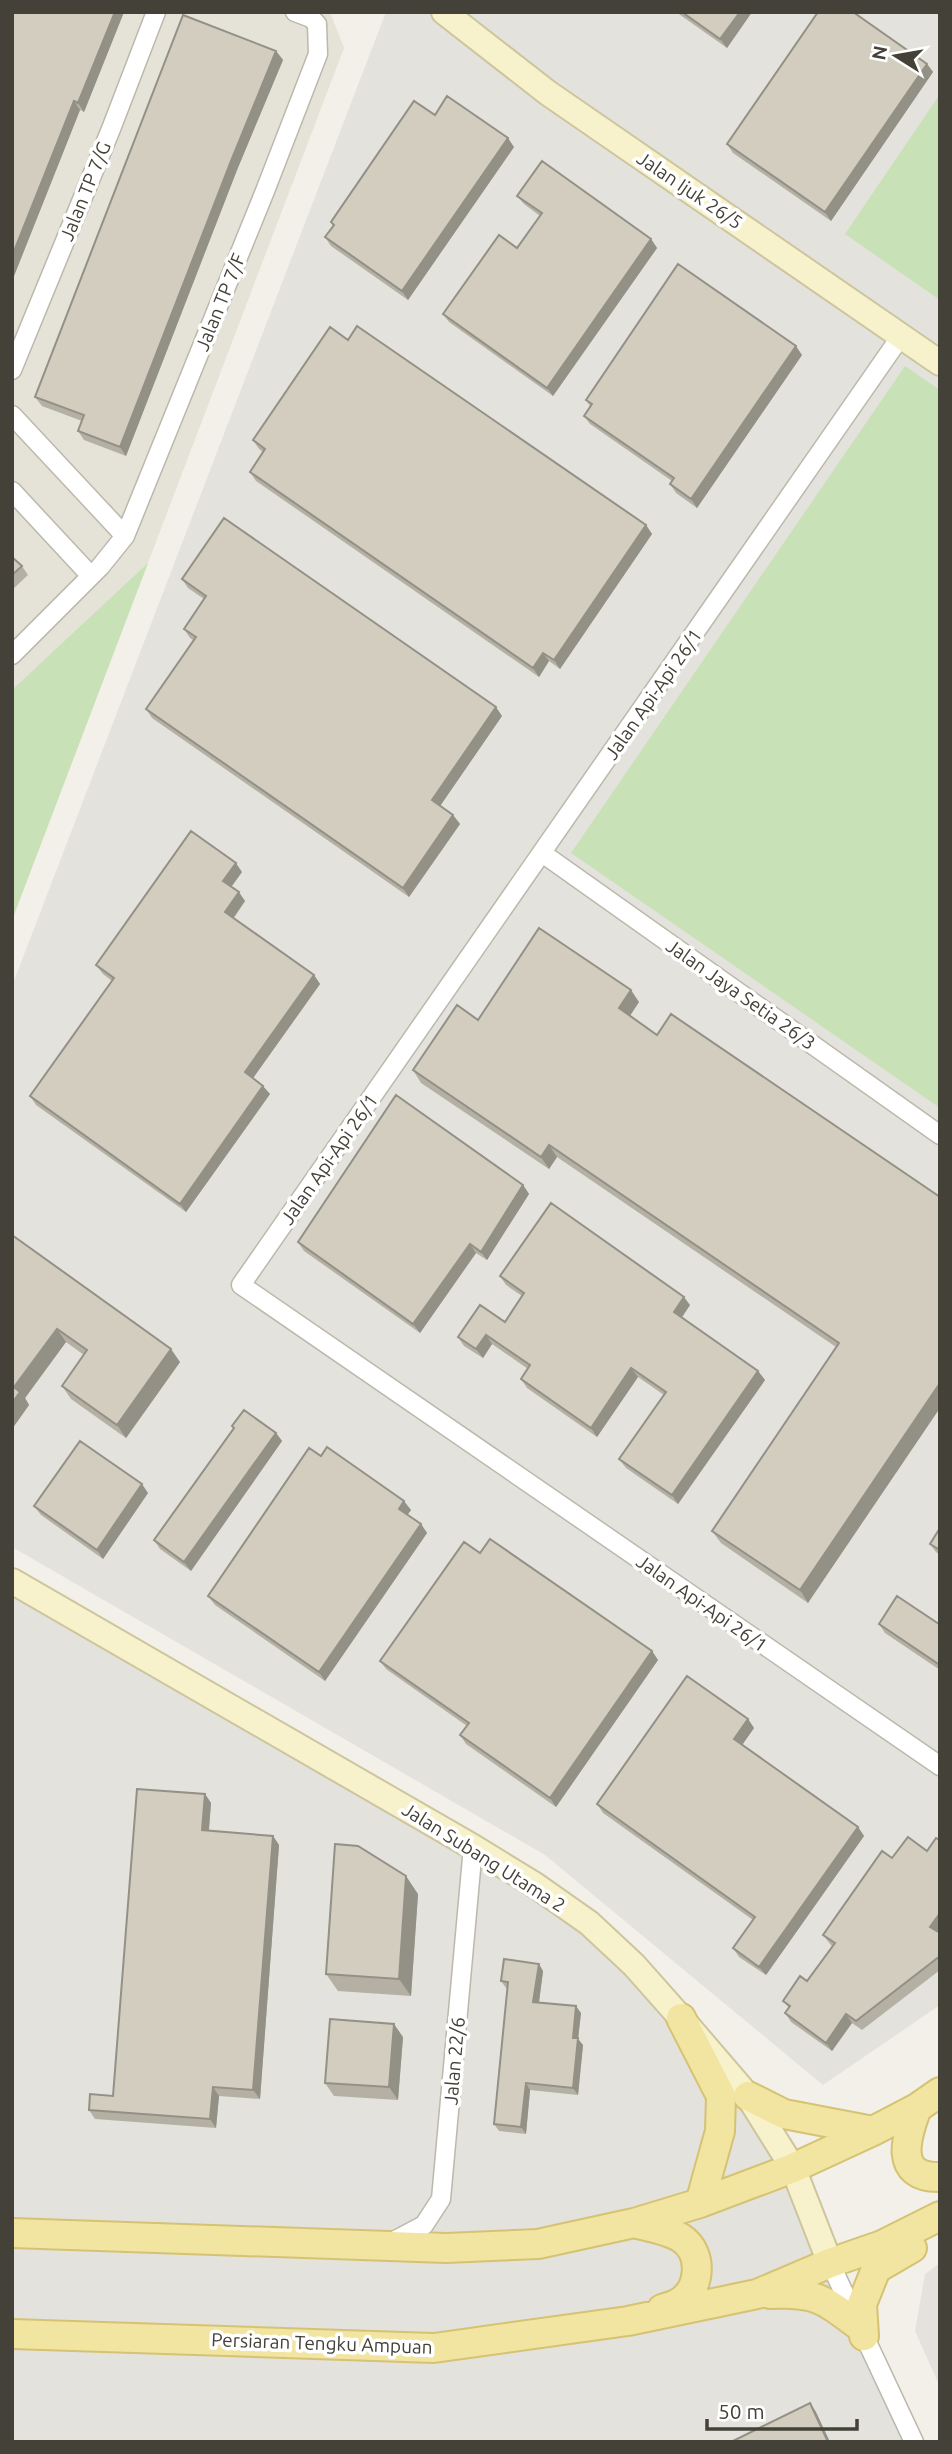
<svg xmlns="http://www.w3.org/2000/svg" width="952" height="2454" viewBox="0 0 952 2454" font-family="Ubuntu,sans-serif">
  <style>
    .residential { fill: #e5e2d7 }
    .industrial { fill: #e4e2dd }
    .green { fill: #c9e1b6 }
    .parking { fill: #e4e2df }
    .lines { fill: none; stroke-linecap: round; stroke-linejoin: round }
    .street-casing { stroke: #bcb8ac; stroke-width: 21 }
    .secondary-casing { stroke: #ccc59d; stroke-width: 28 }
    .primary-casing { stroke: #d5c373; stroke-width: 32 }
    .street { stroke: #fff; stroke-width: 18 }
    .secondary { stroke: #f8f2cc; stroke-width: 24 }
    .primary { stroke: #f2e4a1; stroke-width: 28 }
    .wall { fill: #b5b0a4 }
    .shaded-wall { fill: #939086 }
    .building { fill: #d2cdbf; stroke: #939086; stroke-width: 2 }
    .labels { text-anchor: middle; stroke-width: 7; stroke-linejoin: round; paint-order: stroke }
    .street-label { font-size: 19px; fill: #444138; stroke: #fff }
  </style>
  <rect width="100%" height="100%" fill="#f2f0e8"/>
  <path class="residential" d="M12 12H330L344 48 12 920Z"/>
  <path class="industrial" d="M386 12H940V2005L823 2085 545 1855 12 1547V986Z
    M12 1586 536 1881 746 2098 914 2442H12Z
    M940 2263V2387L915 2331 925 2274Z"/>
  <path class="green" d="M940 94V300L845 234Z
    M905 366 940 390V1108L571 853Z
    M148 563 12 920V690Z"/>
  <path class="parking" d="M302 1990 445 2001 444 2017 322 2009 315 2117 434 2126 428 2197 287 2187Z"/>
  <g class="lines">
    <g class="street-casing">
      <path id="street" d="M901 336 241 1285 940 1766
        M12 370 111 129 156 12
        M12 415 125 536
        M12 491 91 576
        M12 655 100 567 125 536 265 191 318 54 317 24 311 18 295 12
        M542 853 940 1135
        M390 2243 424 2225 441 2199 473 1847
        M830 2263 914 2442"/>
    </g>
    <g class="secondary-casing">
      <path id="secondary" d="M444 12 548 93 940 363
        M12 1581 473 1847 535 1885 589 1923 634 1965 681 2018 748 2096 793 2168 830 2263"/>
    </g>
    <g class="primary-casing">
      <path id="primary" d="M681 2018 721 2096 720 2131 700 2203
        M748 2096 784 2114 873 2131
        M917 2108C906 2137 893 2178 940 2177
        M634 2223C649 2227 668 2230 681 2238 704 2253 701 2290 678 2303 673 2306 667 2307 662 2309
        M12 2233 446 2248 538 2244 634 2223 700 2203 793 2168 873 2131 917 2108 940 2092
        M770 2294C816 2292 823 2299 858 2325
        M12 2334 434 2348 628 2321 757 2294 830 2263 882 2245 940 2216
        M864 2336 862 2304 876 2269 912 2248"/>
    </g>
    <use href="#street" class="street"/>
    <use href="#secondary" class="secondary"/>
    <use href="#primary" class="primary"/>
  </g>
  <path class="wall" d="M12 12H124L84 112 80 110 12 281Z
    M676 12H752L727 48Z
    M276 51 283 60 237 170 126 456 84 440 78 431 82 421 42 406 35 397Z
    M927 64 933 72 831 221 733 153 727 144Z
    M435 115 514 147 408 300 331 246 325 237 333 226 331 222Z
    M517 196 651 239 657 248 553 396 449 322 443 314 517 248 540 216 524 204Z
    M348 340 646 525 652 534 560 669 549 661 539 677 256 481 250 472 263 452 259 449 253 440Z
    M802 355 697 508 676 493 670 484 672 481 590 424 584 416 590 406 586 400Z
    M12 557 22 566 28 575 12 590Z
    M182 579 502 716 440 806 453 815 460 824 409 897 152 718 146 709 193 640 190 638 184 629 204 599 188 588Z
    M242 872 231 887 245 901 234 918 314 975 320 984 253 1078 270 1094 186 1212 36 1105 30 1096 112 981 103 974 96 965Z
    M639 1002 630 1016 657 1035 940 1197 808 1603 721 1543 712 1531 836 1347 557 1157 549 1169 421 1083 413 1070 478 1020Z
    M523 1185 529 1194 487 1260 476 1253 420 1333 304 1251 298 1242Z
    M12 1235 180 1362 126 1438 71 1399 62 1386 84 1355 66 1342 25 1398 29 1405 12 1429Z
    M500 1276 690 1305 682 1317 758 1371 765 1380 678 1504 626 1468 619 1459 664 1395 638 1377 597 1437 527 1388 521 1379 528 1369 492 1344 483 1358 464 1346 458 1337 505 1322 522 1296 506 1285Z
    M276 1433 282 1441 191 1571 160 1549 154 1540Z
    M321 1456 411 1510 407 1515 421 1524 427 1533 325 1681 215 1605 208 1596Z
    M148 1493 103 1559 41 1515 34 1506Z
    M940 1528V1555L936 1552 930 1544Z
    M480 1553 652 1651 658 1660 556 1807 466 1744 460 1735 467 1726 386 1669 380 1661Z
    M940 1623V1670L885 1633 879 1624H939Z
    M748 1719 754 1728 742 1745 858 1827 864 1836 766 1975 739 1957 733 1948 753 1920 603 1813 597 1804Z
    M205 1794 211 1803 209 1831 273 1836 279 1845 260 2099 219 2096 216 2128 95 2119 89 2110 113 2096Z
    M418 1894 411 1996 338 1991 326 1974Z
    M939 1933H940V1970L862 2030 852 2023 832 2051 791 2022 785 2013 789 2008 783 2001 807 1981 832 1946 830 1944 823 1935Z
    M543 1971 539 2003 581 2013 578 2039 583 2045 578 2095 530 2090 526 2134 499 2131 494 2124 508 1989 506 1988 501 1981Z
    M403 2037 398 2100 334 2096 325 2083Z"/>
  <path class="shaded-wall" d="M115 12H124L84 112 78 103Z
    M740 12H752L727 48 720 39Z
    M276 51 283 60 237 170 126 456 120 447 231 161Z
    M927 64 933 72 831 221 825 212Z
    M74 101 80 110 12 281V256Z
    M508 138 514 147 408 300 402 291Z
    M651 239 657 248 553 396 547 388Z
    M796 346 802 355 697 508 691 499Z
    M646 525 652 534 560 669 554 660Z
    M543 653 549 661 539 677 533 668Z
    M496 707 502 716 438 809 432 800Z
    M453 815 460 824 409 897 403 888Z
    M236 863 242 872 229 890 223 881Z
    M239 892 245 901 231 921 225 912Z
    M314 975 320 984 251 1081 245 1072Z
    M631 990 639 1002 627 1020 619 1008Z
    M263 1086 270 1094 186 1212 180 1204Z
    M549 1145 557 1157 549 1169 541 1157Z
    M523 1185 529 1194 487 1260 481 1252Z
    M470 1244 476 1253 420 1333 413 1324Z
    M684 1297 690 1305 680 1320 674 1312Z
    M57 1329 66 1342 25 1398 29 1405 12 1429V1403L14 1387Z
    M486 1335 492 1344 483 1358 476 1349Z
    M171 1349 180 1362 126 1438 117 1425Z
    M631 1368 638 1377 597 1437 591 1428Z
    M758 1371 765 1380 678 1504 672 1495Z
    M940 1383V1408L808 1603 800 1590Z
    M276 1433 282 1441 191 1571 184 1562Z
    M142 1484 148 1493 103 1559 97 1550Z
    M404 1501 411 1510 405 1518 399 1509Z
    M421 1524 427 1533 325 1681 319 1672Z
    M652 1651 658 1660 556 1807 550 1798Z
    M748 1719 754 1728 740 1748 734 1739Z
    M205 1794 211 1803 208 1839 202 1830Z
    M858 1827 864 1836 766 1975 759 1967Z
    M273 1836 279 1845 260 2099 253 2090Z
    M406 1876 418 1894 411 1996 399 1979Z
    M940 1913V1931L937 1935 930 1927Z
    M539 1964 543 1971 538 2009 533 2002Z
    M576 2006 581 2013 578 2039 583 2045 578 2095 573 2088V2038Z
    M846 2014 852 2023 832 2051 826 2043Z
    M394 2024 403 2037 398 2100 389 2087Z
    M526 2083 530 2090 526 2134 521 2127Z
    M213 2087 219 2096 216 2128 210 2119Z
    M810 2403 816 2412 830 2442H828Z"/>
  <path class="building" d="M12 12H115L78 103 74 101 12 256Z
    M682 12H740L720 39Z
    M818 12H853L927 64 825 212 727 144Z
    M183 15 276 51 231 161 120 447 78 431 84 415 35 397Z
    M447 96 508 138 402 291 325 237 334 225 331 222 414 101 435 115Z
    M542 161 651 239 547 388 443 314 499 235 517 248 542 213 517 196Z
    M678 264 796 346 691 499 670 484 674 478 584 416 592 404 586 400Z
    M357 326 646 525 554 660 543 653 533 668 250 472 265 449 253 440 330 327 348 340Z
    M224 518 496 707 432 800 453 815 403 888 146 709 196 637 184 629 206 596 182 579Z
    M12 557 22 566 12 575Z
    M191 831 236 863 223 881 239 892 225 912 314 975 245 1072 263 1086 180 1204 30 1096 114 978 96 965Z
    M539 928 631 990 619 1008 657 1035 671 1014 940 1197V1383L800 1590 712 1531 839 1343 549 1145 541 1157 413 1070 457 1005 478 1020Z
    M396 1095 523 1185 481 1252 470 1244 413 1324 298 1242Z
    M551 1203 684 1297 674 1312 758 1371 672 1495 619 1459 666 1392 631 1368 591 1428 521 1379 530 1365 486 1335 476 1349 458 1337 480 1305 505 1322 524 1293 500 1276Z
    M12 1235 171 1349 117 1425 62 1386 87 1350 57 1329 14 1387 20 1392 12 1403Z
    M244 1410 276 1433 184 1562 154 1540 234 1428 232 1426Z
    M80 1441 142 1484 97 1550 34 1506Z
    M327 1447 404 1501 399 1509 421 1524 319 1672 208 1596 309 1448 321 1456Z
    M940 1528V1550L930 1544Z
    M490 1539 652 1651 550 1798 460 1735 469 1723 380 1661 464 1542 480 1553Z
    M897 1596 939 1624 940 1623V1665L879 1624Z
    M687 1676 748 1719 734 1739 858 1827 759 1967 733 1948 755 1917 597 1804Z
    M137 1789 205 1794 202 1830 273 1836 253 2090 213 2087 210 2119 89 2110 90 2094 113 2096Z
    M908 1837 927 1851 936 1838 940 1840V1913L930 1927 940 1933V1956L856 2021 846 2014 826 2043 785 2013 790 2006 783 2001 800 1976 807 1981 835 1943 823 1935 882 1851 892 1858Z
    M335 1844 358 1846 406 1876 399 1979 326 1974Z
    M504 1959 539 1964 533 2002 576 2006 573 2038H578L573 2088 526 2083 521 2127 494 2124 508 1982 501 1981Z
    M330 2019 394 2024 389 2087 325 2083Z
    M810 2403 828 2442H731Z"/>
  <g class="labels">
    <g class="street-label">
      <text transform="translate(690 190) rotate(34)" y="7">Jalan Ijuk 26/5</text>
      <text transform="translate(85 191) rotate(-68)" y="7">Jalan TP 7/G</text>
      <text transform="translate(220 302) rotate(-68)" y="7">Jalan TP 7/F</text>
      <text transform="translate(653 694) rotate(-55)" y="7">Jalan Api-Api 26/1</text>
      <text transform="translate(741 994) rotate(35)" y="7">Jalan Jaya Setia 26/3</text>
      <text transform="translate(329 1159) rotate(-55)" y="7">Jalan Api-Api 26/1</text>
      <text transform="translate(702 1603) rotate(35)" y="7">Jalan Api-Api 26/1</text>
      <text transform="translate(484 1857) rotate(32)" y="7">Jalan Subang Utama 2</text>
      <text transform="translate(454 2061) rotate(-85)" y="7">Jalan 22/6</text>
      <text transform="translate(322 2343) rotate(2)" y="7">Persiaran Tengku Ampuan</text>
    </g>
  </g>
  <rect width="952" height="2454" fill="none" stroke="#444138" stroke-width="28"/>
  <g transform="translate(896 56) rotate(281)" stroke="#ffffff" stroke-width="5" paint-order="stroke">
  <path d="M0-5L12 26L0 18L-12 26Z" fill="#444138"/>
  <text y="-10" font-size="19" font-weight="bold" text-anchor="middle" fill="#444138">N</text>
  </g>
  <path d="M707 2419v10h150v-10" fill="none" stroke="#444138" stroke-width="3.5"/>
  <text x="718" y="2419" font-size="21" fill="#444138" stroke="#ffffff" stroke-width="5" paint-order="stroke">50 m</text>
</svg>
